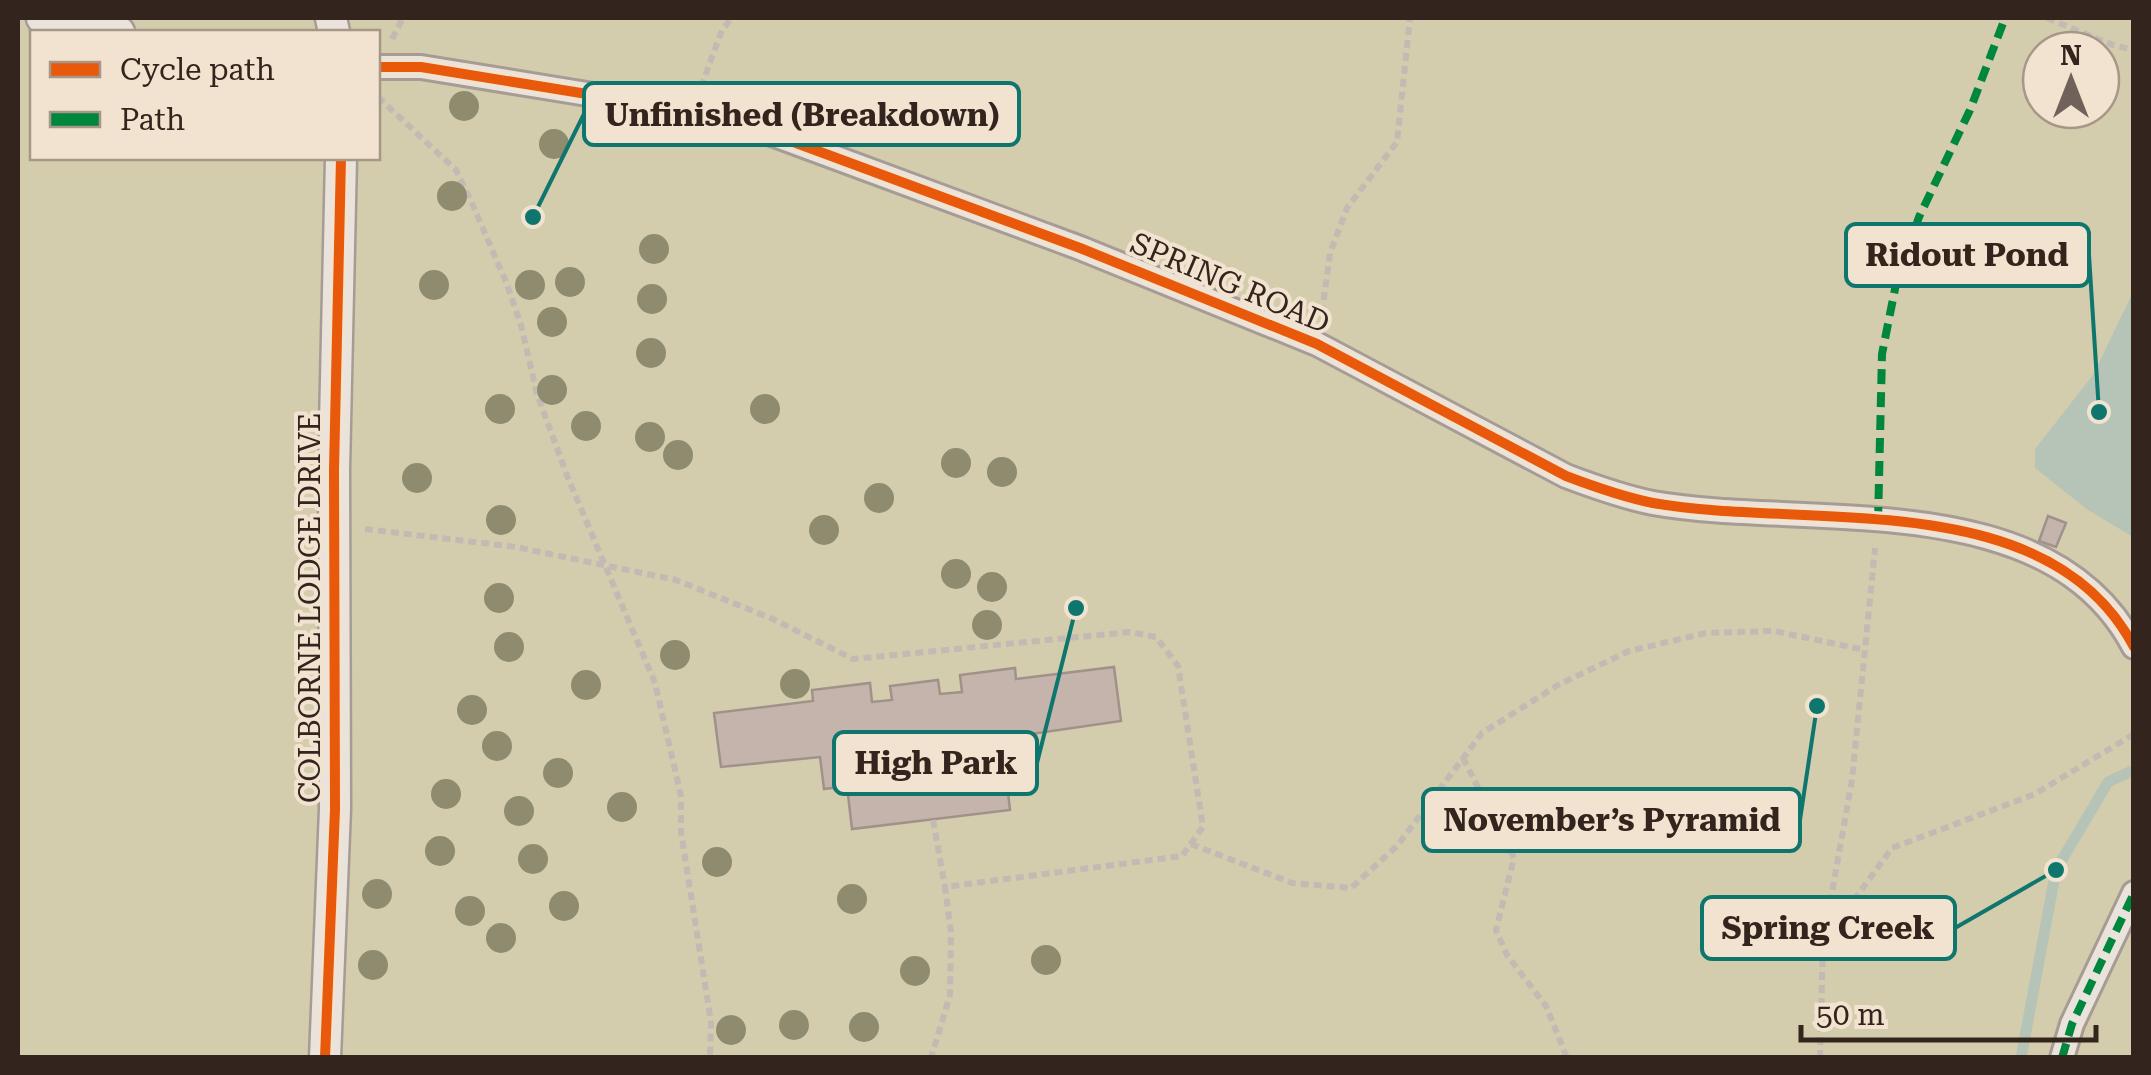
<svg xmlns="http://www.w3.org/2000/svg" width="2151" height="1075" viewBox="0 0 2151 1075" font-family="'Roboto Serif',serif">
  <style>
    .green { fill: #d3cdad; fill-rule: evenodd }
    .water { fill: #b6c4b8 }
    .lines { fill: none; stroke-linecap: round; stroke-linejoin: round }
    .stream { stroke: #b6c4b8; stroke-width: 11 }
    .building { fill: #c4b4ac; stroke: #a0928a; stroke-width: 2.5 }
    .pedestrian-casing { stroke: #a69c94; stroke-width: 28 }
    .minor-casing { stroke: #a69c94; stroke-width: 35 }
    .path { stroke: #c2bab3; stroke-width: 6; stroke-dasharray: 8 5; stroke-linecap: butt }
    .pedestrian { stroke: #eae3dc; stroke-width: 22 }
    .minor { stroke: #eae3dc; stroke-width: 30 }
    .quiet { stroke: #00873e; stroke-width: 8; stroke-dasharray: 15 8; stroke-linecap: butt }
    .cycleway-casing { stroke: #f2e3d0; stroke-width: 16 }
    .cycleway { stroke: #e8590c; stroke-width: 10 }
    .tree { fill: #8e8b6f }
    .labels { text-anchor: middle; stroke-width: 8; stroke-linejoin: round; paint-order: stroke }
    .street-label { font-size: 30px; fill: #33241d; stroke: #f2e3d0 }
    .leader { fill: none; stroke: #0f766e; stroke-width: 4 }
    .callout-dot { fill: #0f766e; stroke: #f2e3d0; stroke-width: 4 }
    .callout { fill: #f2e3d0; stroke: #0f766e; stroke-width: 4 }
    .callout-label { font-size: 32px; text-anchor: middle; font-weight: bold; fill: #33241d }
  </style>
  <rect width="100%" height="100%" fill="#e1d6ca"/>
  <path class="green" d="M18 18H2133V1057H18ZM32 32H378V158H32ZM2041 50H2101V110H2041Z"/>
  <path class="water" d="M2133 292V537L2088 510 2035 468V449L2093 375Z"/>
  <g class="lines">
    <path class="stream" d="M2021 1058 2056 870 2108 782 2134 770"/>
  </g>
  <path class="building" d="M2048 516 2066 523 2056 547 2039 541Z
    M1114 667 1121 721 1024 735 1028 763 1005 766 1010 810 852 829 847 786 824 789 820 757 721 767 714 713 813 701 812 690 870 683 872 702 892 700 890 686 938 680 940 694 962 692 960 675 1015 668 1016 679Z"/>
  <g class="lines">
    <g class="pedestrian-casing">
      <path id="pedestrian" d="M378 67H421L673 108 769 133 1080 248 1317 344 1566 476C1595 487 1623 497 1653 503 1805 530 2048 483 2134 647
        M2062 1058 2072 1024 2134 893"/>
    </g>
    <g class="minor-casing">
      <path id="minor" d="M42 18 119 32
        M331 18 334 32
        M325 1058 335 809 334 469 341 158"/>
    </g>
    <path class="path" d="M2047 18 2113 45 2134 50
      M392 39 403 18
      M701 87 722 30 732 18
      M378 97 456 170 471 201 506 282 521 325 537 394 568 478 655 683 681 796V832L711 1022 710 1058
      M1322 313 1330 253 1347 208 1397 142 1410 18
      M365 529 516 547 676 580 773 619 853 659 1130 632 1156 637 1178 666 1203 827 1182 856 945 887 951 932 950 995 931 1058
      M1463 758 1514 858 1496 930 1507 955 1546 1006 1567 1058
      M933 820 945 887
      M1191 844 1292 883 1351 888 1397 846 1482 733 1558 685 1629 651 1706 633 1774 631 1865 650
      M1823 942 1892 848 2035 794 2134 734
      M1820 1058 1823 943 1852 780 1875 548"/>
    <use href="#pedestrian" class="pedestrian"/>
    <use href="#minor" class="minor"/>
    <path class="quiet" d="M1878 522 1882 354 1896 284 1919 217 1970 110 2005 18
      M2062 1058 2072 1024 2134 893"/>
    <g class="cycleway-casing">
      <path id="cycleway" d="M378 67H421L673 108 769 133 1080 248 1317 344 1566 476C1595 487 1623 497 1653 503 1805 530 2048 483 2134 647
        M325 1058 335 809 334 469 341 158"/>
    </g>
    <use href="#cycleway" class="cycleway"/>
  </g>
  <g class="tree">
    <circle cx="464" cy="106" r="15"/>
    <circle cx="554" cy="144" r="15"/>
    <circle cx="452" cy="196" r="15"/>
    <circle cx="654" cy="249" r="15"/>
    <circle cx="570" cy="282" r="15"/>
    <circle cx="434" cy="285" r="15"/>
    <circle cx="530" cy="285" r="15"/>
    <circle cx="652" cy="299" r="15"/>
    <circle cx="552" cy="322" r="15"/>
    <circle cx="651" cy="353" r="15"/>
    <circle cx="552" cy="390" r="15"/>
    <circle cx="500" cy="409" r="15"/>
    <circle cx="765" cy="409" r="15"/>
    <circle cx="586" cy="426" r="15"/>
    <circle cx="650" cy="437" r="15"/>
    <circle cx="678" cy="455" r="15"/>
    <circle cx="956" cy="463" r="15"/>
    <circle cx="1002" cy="472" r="15"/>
    <circle cx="417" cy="478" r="15"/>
    <circle cx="879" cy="498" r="15"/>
    <circle cx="501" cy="520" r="15"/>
    <circle cx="824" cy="530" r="15"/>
    <circle cx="956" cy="574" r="15"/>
    <circle cx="992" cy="587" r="15"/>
    <circle cx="499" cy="598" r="15"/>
    <circle cx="987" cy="625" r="15"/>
    <circle cx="509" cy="647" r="15"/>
    <circle cx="675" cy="655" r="15"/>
    <circle cx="795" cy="684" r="15"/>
    <circle cx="586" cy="685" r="15"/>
    <circle cx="472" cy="710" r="15"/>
    <circle cx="497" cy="746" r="15"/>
    <circle cx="558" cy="773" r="15"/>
    <circle cx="446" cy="794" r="15"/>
    <circle cx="622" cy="807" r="15"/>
    <circle cx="519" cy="811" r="15"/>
    <circle cx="440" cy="851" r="15"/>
    <circle cx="533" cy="859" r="15"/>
    <circle cx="717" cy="862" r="15"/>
    <circle cx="377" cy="894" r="15"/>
    <circle cx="852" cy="899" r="15"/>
    <circle cx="564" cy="906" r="15"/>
    <circle cx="470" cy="911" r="15"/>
    <circle cx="501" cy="938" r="15"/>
    <circle cx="1046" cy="960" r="15"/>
    <circle cx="373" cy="965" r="15"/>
    <circle cx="915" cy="971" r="15"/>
    <circle cx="794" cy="1025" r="15"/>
    <circle cx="864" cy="1027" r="15"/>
    <circle cx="731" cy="1030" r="15"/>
  </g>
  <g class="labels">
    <g class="street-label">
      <text transform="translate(1230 283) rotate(23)" y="10">SPRING ROAD</text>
      <text transform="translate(310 608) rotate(-90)" y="10">COLBORNE LODGE DRIVE</text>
    </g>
  </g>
  <path class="leader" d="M533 217L584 114M2099 412L2089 255M1076 608L1037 763M1817 706L1800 820M2056 870L1955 928"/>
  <g class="callout-dot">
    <circle cx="533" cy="217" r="10"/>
    <circle cx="2099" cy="412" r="10"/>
    <circle cx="1076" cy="608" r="10"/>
    <circle cx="1817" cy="706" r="10"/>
    <circle cx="2056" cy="870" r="10"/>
  </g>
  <g class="callout">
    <rect x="584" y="83" width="435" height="62" rx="10"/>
    <rect x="1846" y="224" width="243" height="62" rx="10"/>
    <rect x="834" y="732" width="203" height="62" rx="10"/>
    <rect x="1423" y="789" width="377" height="62" rx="10"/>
    <rect x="1702" y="897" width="253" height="62" rx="10"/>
  </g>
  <g class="callout-label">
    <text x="802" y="126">Unfinished (Breakdown)</text>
    <text x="1967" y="266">Ridout Pond</text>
    <text x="936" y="774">High Park</text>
    <text x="1612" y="831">November’s Pyramid</text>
    <text x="1828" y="939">Spring Creek</text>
  </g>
  <rect width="2151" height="1075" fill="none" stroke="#33241d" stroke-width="40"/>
  <rect x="30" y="30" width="350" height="130" fill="#f2e3d0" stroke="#a69788" stroke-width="2.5"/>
  <rect x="50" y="62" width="50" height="15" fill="#e8590c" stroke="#a69788" stroke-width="2.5"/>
  <text x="120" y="80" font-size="30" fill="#33241d">Cycle path</text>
  <rect x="50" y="112" width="50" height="15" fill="#00873e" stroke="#a69788" stroke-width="2.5"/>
  <text x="120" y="130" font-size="30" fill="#33241d">Path</text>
  <g transform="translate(2071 80)"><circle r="48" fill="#f2e3d0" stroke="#a69788" stroke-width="2.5"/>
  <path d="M0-8L18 38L0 25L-18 38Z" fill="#70625a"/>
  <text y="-15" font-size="28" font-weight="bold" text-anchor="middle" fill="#33241d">N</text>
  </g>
  <path d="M1801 1025v15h295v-15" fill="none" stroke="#33241d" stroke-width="5"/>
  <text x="1816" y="1025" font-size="30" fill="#33241d" stroke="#f2e3d0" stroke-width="8" paint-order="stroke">50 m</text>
</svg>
